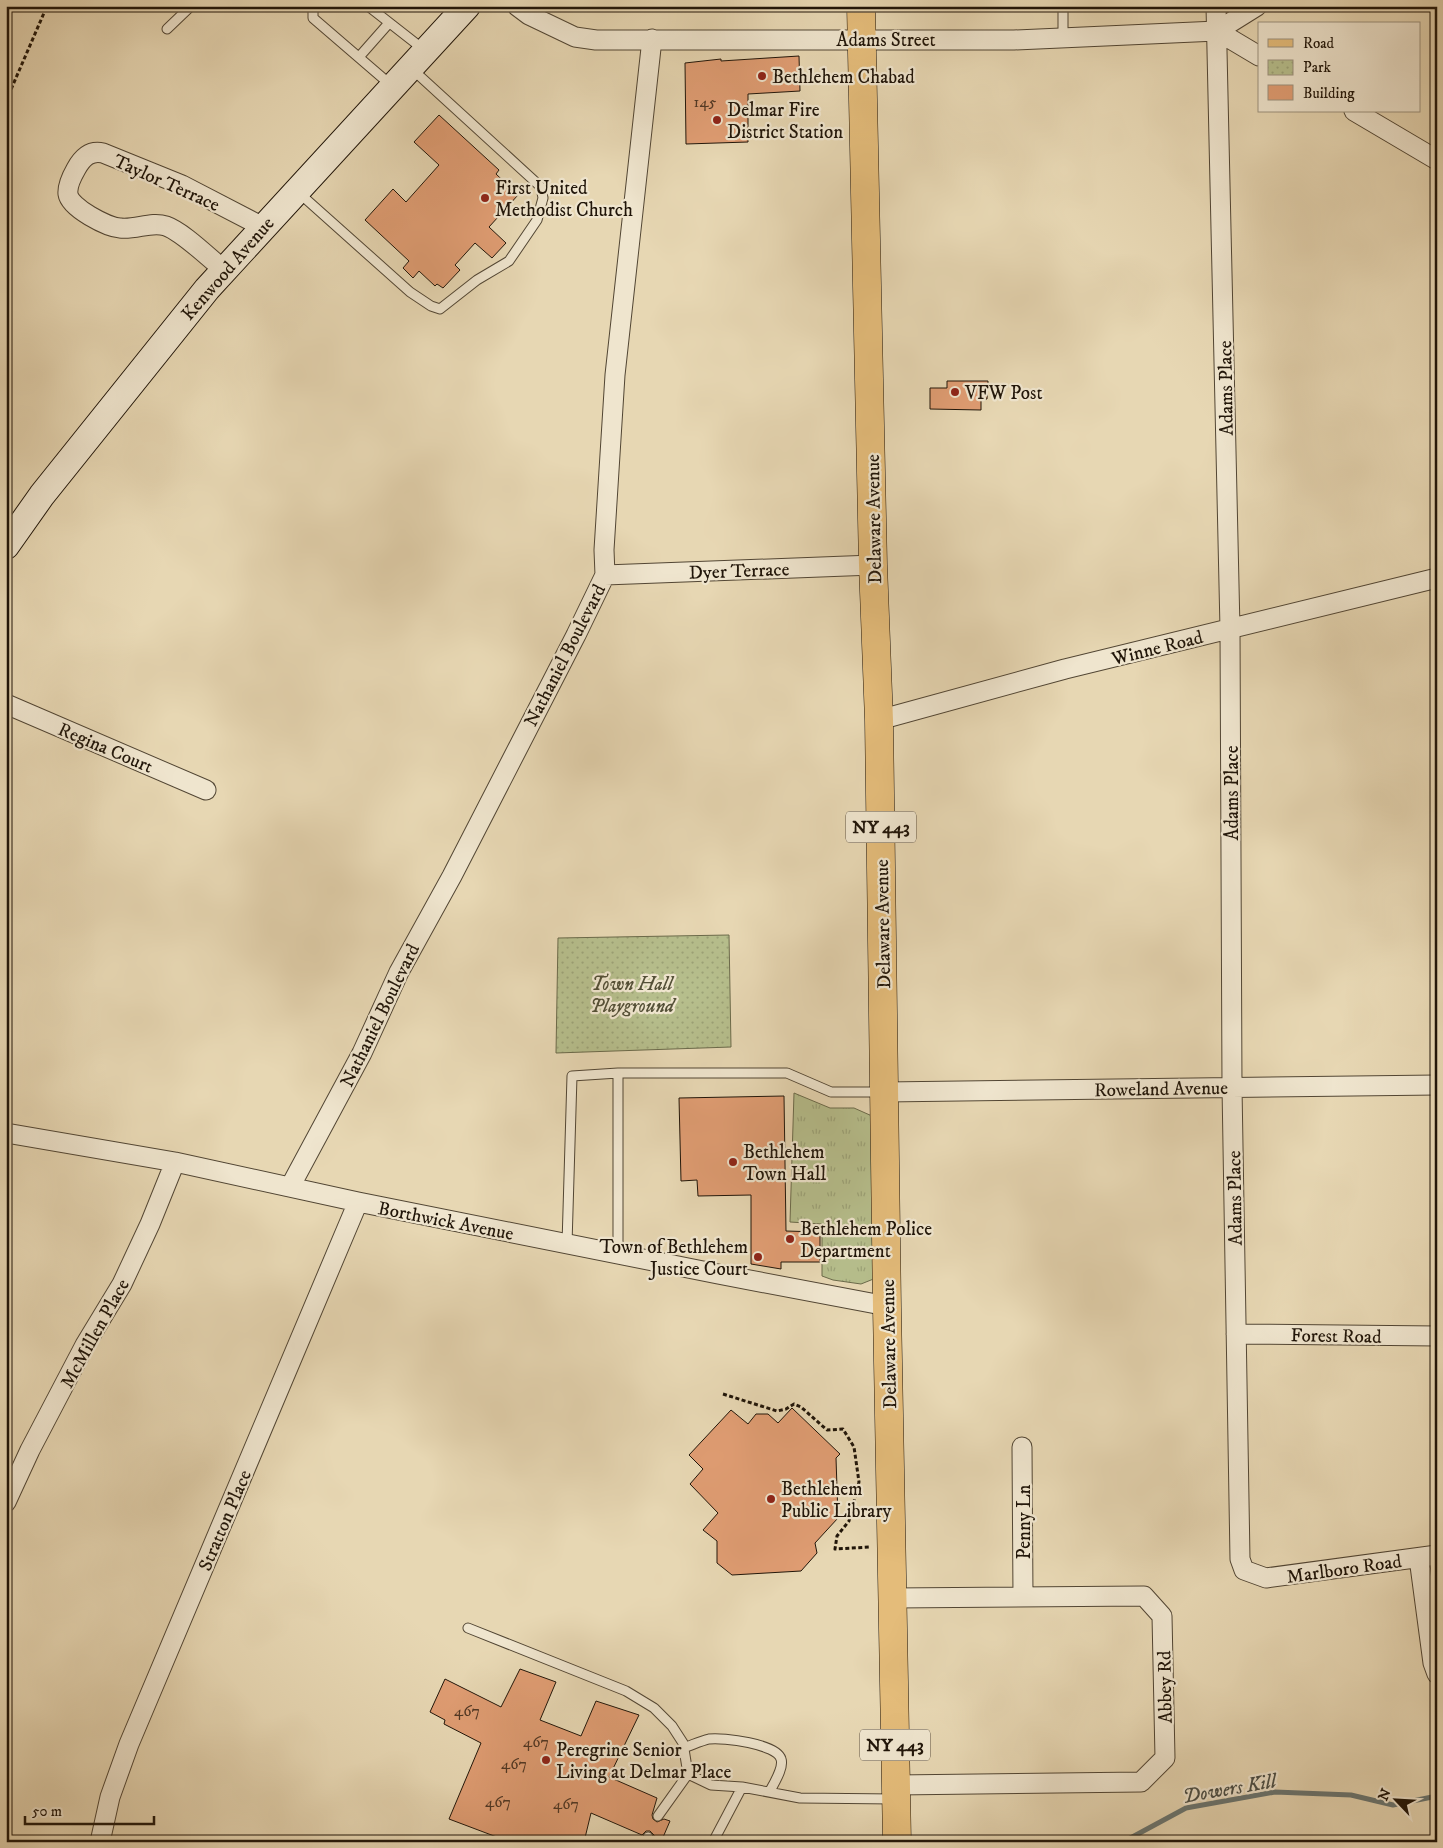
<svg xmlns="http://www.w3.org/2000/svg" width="1443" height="1848" viewBox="0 0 1443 1848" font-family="'IM FELL DW Pica',serif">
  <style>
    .grass { fill: url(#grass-tufts); stroke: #6b6a4a }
    .park { fill: url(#park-dots); stroke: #6b6a4a }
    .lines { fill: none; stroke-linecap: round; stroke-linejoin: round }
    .stream { stroke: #6a7672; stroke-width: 5 }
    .building { fill: #e09d73; stroke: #201509 }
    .lane-casing { stroke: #524634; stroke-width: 11 }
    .street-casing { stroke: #524634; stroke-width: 21 }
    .secondary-casing { stroke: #201509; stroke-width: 28 }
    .primary-casing { stroke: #201509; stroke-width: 29 }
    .path { stroke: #201509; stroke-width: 3; stroke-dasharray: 4 2.5; stroke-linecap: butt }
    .lane { stroke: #efe5ce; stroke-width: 9 }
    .street { stroke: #efe5ce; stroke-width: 19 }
    .secondary { stroke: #efe5ce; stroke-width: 26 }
    .primary { stroke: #e4bc7a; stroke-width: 28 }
    .poi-dot { fill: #8f2418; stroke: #efe5ce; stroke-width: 2 }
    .labels { text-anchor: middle; stroke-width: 4.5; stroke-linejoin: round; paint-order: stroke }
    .number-label { font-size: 16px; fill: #503724 }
    .shield { fill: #efe5ce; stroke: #5e5344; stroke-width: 1 }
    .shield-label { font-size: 18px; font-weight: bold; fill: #201509 }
    .street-label { font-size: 19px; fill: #201509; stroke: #efe5ce }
    .poi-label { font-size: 19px; fill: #201509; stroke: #efe5ce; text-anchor: start }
    .park-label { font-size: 19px; font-style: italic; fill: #545037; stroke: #efe5ce }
    .water-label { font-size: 20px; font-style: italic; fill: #4b4e46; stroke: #efe5ce }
  </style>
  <defs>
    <pattern id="grass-tufts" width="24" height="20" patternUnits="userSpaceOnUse" patternTransform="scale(1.25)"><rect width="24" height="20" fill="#b6be8c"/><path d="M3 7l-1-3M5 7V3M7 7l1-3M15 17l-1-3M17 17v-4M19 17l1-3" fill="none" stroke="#9ca277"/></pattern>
    <pattern id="park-dots" width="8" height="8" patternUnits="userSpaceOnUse" patternTransform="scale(1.25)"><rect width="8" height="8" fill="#b6be8c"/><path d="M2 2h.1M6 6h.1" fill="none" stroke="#9ca277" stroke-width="1.8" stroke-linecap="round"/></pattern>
  </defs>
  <rect width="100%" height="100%" fill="#e7d7b3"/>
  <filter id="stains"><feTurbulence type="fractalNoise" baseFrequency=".004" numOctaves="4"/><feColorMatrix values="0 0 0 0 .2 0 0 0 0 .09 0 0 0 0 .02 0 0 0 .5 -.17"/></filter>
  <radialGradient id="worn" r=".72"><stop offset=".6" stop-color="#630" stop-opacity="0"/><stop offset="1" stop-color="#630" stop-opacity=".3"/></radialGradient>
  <path class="grass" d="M794 1093 830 1108H854L872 1116 876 1278 861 1284 833 1280 822 1276V1224L790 1222Z"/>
  <path class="park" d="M729 935 731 1047 556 1053 558 938Z"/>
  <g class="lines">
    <path class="stream" d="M1123 1842 1186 1808 1275 1792 1351 1795 1393 1805 1437 1796"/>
  </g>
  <path class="building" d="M799 56 800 91 748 94V142L686 144 685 63 721 59V61Z
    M439 115 499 170 496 174 518 195 489 227 506 243 492 258 475 243 455 265 460 270 443 288 437 284 435 286 419 271 413 278 403 268 409 261 365 220 393 189 406 202 439 165 414 142Z
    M947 381H988L987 399H981V410L930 409V388H947Z
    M784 1096 786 1231 820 1232V1262H781V1269L751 1264V1195L698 1196 697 1180 681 1181 679 1098Z
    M792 1408 840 1454 836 1458 838 1518 815 1543 817 1553 801 1571 732 1575 717 1563V1541L703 1530 718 1513 690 1484 703 1469 689 1455 731 1410 748 1424 756 1414H768L778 1423Z
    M520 1669 556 1682 540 1720 581 1736 596 1701 639 1715 609 1777 657 1798 652 1815 653 1819 657 1822 664 1819 670 1821 661 1842 654 1840V1835L650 1831H646L642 1835 591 1813 584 1842H510L449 1819 481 1743 444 1724 445 1720 430 1712 445 1679 501 1707Z"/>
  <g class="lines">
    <g class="lane-casing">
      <path id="lane" d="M317 6 313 10V18L392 86
        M368 6 423 49
        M1063 6V38
        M167 29 191 6
        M359 57 389 23
        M298 192 410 292 431 306 440 309 477 280 509 261 537 220 543 198 541 187 412 69
        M618 1073V1254
        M567 1244 572 1076 618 1073H787L831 1092H882
        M468 1628 626 1691 654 1708 672 1726 683 1743 688 1774
        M683 1748C692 1745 701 1741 709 1739 723 1737 777 1744 781 1759 784 1768 774 1783 770 1791
        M658 1816 688 1774 711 1785 742 1787
        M647 1842 648 1837
        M713 1842 742 1787 800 1798 894 1799"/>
    </g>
    <g class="street-casing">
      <path id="street" d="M517 6 529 15 575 37 596 40H1014L1217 31 1257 6
        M1216 6 1230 629 1232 1087 1240 1559 1244 1570 1266 1578 1437 1555
        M1217 31 1259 56
        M1354 111 1437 160
        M224 270C209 258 183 232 166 226 151 221 136 230 120 228 107 227 70 208 68 194 67 186 72 176 76 169 82 158 90 150 103 153L182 185 263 227
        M605 575 873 565
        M6 704 206 790
        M879 720 1065 669 1437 578
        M885 1092 1437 1085
        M6 1133 175 1162 358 1202 718 1274 887 1306
        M290 1187 362 1053 399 972 452 876 576 635 605 575 604 550 615 375 652 39
        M1236 1334 1437 1336
        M1022 1447 1023 1597
        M6 1502 30 1450 85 1345 122 1284 150 1224 175 1162
        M1419 1558 1433 1663 1437 1674
        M893 1598 1144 1596 1162 1616 1165 1758 1141 1782 896 1785
        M100 1842 110 1797 129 1744 358 1202"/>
    </g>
    <g class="secondary-casing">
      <path id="secondary" d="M6 546 42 495 207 289 467 6"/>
    </g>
    <g class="primary-casing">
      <path id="primary" d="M861 6 873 565 879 720 887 1308 897 1842"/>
    </g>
    <path class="path" d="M6 101 47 6
      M723 1394 777 1411 786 1409 794 1404 801 1407 827 1430 843 1429 854 1447 859 1482 849 1521 837 1536 835 1549 870 1547"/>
    <use href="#lane" class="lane"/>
    <use href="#street" class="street"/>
    <use href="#secondary" class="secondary"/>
    <use href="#primary" class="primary"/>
  </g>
  <g class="poi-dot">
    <circle cx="762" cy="76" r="5"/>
    <circle cx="717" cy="120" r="5"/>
    <circle cx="485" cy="198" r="5"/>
    <circle cx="955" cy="392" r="5"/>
    <circle cx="733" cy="1162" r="5"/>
    <circle cx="790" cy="1239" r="5"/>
    <circle cx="758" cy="1257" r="5"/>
    <circle cx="771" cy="1499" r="5"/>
    <circle cx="546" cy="1760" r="5"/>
  </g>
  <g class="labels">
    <g class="number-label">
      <text x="705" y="107">145</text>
      <text x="467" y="1716">467</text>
      <text x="536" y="1747">467</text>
      <text x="514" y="1769">467</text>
      <text x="498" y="1807">467</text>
      <text x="566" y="1809">467</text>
    </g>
    <g class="shield">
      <rect x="846" y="811.5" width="70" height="31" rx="4"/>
      <rect x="860" y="1729.5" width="70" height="31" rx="4"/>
    </g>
    <g class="shield-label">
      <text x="881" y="833">NY 443</text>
      <text x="895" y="1751">NY 443</text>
    </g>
    <g class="street-label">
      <text x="886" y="46">Adams Street</text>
      <text transform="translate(167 182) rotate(24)" y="7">Taylor Terrace</text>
      <text transform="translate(227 268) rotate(-49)" y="7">Kenwood Avenue</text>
      <text transform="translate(1225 388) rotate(-91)" y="7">Adams Place</text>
      <text transform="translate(873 519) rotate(-91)" y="7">Delaware Avenue</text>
      <text transform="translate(739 570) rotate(-2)" y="7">Dyer Terrace</text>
      <text transform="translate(1157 647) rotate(-14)" y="7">Winne Road</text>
      <text transform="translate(564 655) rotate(-63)" y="7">Nathaniel Boulevard</text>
      <text transform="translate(106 747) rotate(23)" y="7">Regina Court</text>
      <text transform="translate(1231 793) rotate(-90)" y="7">Adams Place</text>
      <text transform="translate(882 924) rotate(-91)" y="7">Delaware Avenue</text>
      <text transform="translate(379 1015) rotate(-64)" y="7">Nathaniel Boulevard</text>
      <text transform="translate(1161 1088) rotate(-1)" y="7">Roweland Avenue</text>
      <text transform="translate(1234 1198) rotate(-91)" y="7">Adams Place</text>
      <text transform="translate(446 1220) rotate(11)" y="7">Borthwick Avenue</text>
      <text transform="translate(94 1333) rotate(-61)" y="7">McMillen Place</text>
      <text transform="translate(1336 1335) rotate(1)" y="7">Forest Road</text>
      <text transform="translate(888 1344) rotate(-91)" y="7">Delaware Avenue</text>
      <text transform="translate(224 1520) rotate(-67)" y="7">Stratton Place</text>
      <text transform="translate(1023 1522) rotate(-90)" y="7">Penny Ln</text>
      <text transform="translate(1344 1568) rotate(-8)" y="7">Marlboro Road</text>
      <text transform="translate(1164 1687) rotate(-91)" y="7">Abbey Rd</text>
    </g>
    <g class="poi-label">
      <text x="772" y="83">Bethlehem Chabad</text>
      <text x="727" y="116">Delmar Fire<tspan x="727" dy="22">District Station</tspan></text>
      <text x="495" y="194">First United<tspan x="495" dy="22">Methodist Church</tspan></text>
      <text x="965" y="399">VFW Post</text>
      <text x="743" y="1158">Bethlehem<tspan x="743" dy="22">Town Hall</tspan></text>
      <text x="800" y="1235">Bethlehem Police<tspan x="800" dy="22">Department</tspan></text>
      <text x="748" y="1253" text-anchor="end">Town of Bethlehem<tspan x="748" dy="22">Justice Court</tspan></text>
      <text x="781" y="1495">Bethlehem<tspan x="781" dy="22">Public Library</tspan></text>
      <text x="556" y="1756">Peregrine Senior<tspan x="556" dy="22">Living at Delmar Place</tspan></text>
    </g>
    <g class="park-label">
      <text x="632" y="990">Town Hall<tspan x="632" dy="22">Playground</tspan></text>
    </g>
    <g class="water-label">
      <text transform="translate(1229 1788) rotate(-10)" y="7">Dowers Kill</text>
    </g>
  </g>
  <rect width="1443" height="1848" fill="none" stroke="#e7d7b3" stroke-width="25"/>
  <rect x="8" y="8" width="1428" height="1833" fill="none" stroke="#201509" stroke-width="2.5"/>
  <rect x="12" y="12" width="1418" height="1823" fill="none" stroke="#201509"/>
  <rect x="1258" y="22" width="162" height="90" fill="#efe5ce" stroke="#9c927f"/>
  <rect x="1268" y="39" width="25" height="8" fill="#e4bc7a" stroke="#9c927f"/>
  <text x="1303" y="48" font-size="15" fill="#201509">Road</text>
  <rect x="1268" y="60" width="25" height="15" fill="url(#park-dots)" stroke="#9c927f"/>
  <text x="1303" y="72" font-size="15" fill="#201509">Park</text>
  <rect x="1268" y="85" width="25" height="15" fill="#e09d73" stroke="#9c927f"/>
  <text x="1303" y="98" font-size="15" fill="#201509">Building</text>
  <g transform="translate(1396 1800) rotate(295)" stroke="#efe5ce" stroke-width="4" paint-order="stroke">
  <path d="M0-4L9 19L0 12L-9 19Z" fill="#201509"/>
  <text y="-8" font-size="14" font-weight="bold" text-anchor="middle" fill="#201509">N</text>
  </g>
  <path d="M25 1816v8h129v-8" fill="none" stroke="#201509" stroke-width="2.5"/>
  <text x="32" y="1816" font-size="15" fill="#201509" stroke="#efe5ce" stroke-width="4" paint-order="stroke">50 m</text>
  <rect width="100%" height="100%" filter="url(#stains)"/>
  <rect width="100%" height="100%" fill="url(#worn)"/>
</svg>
